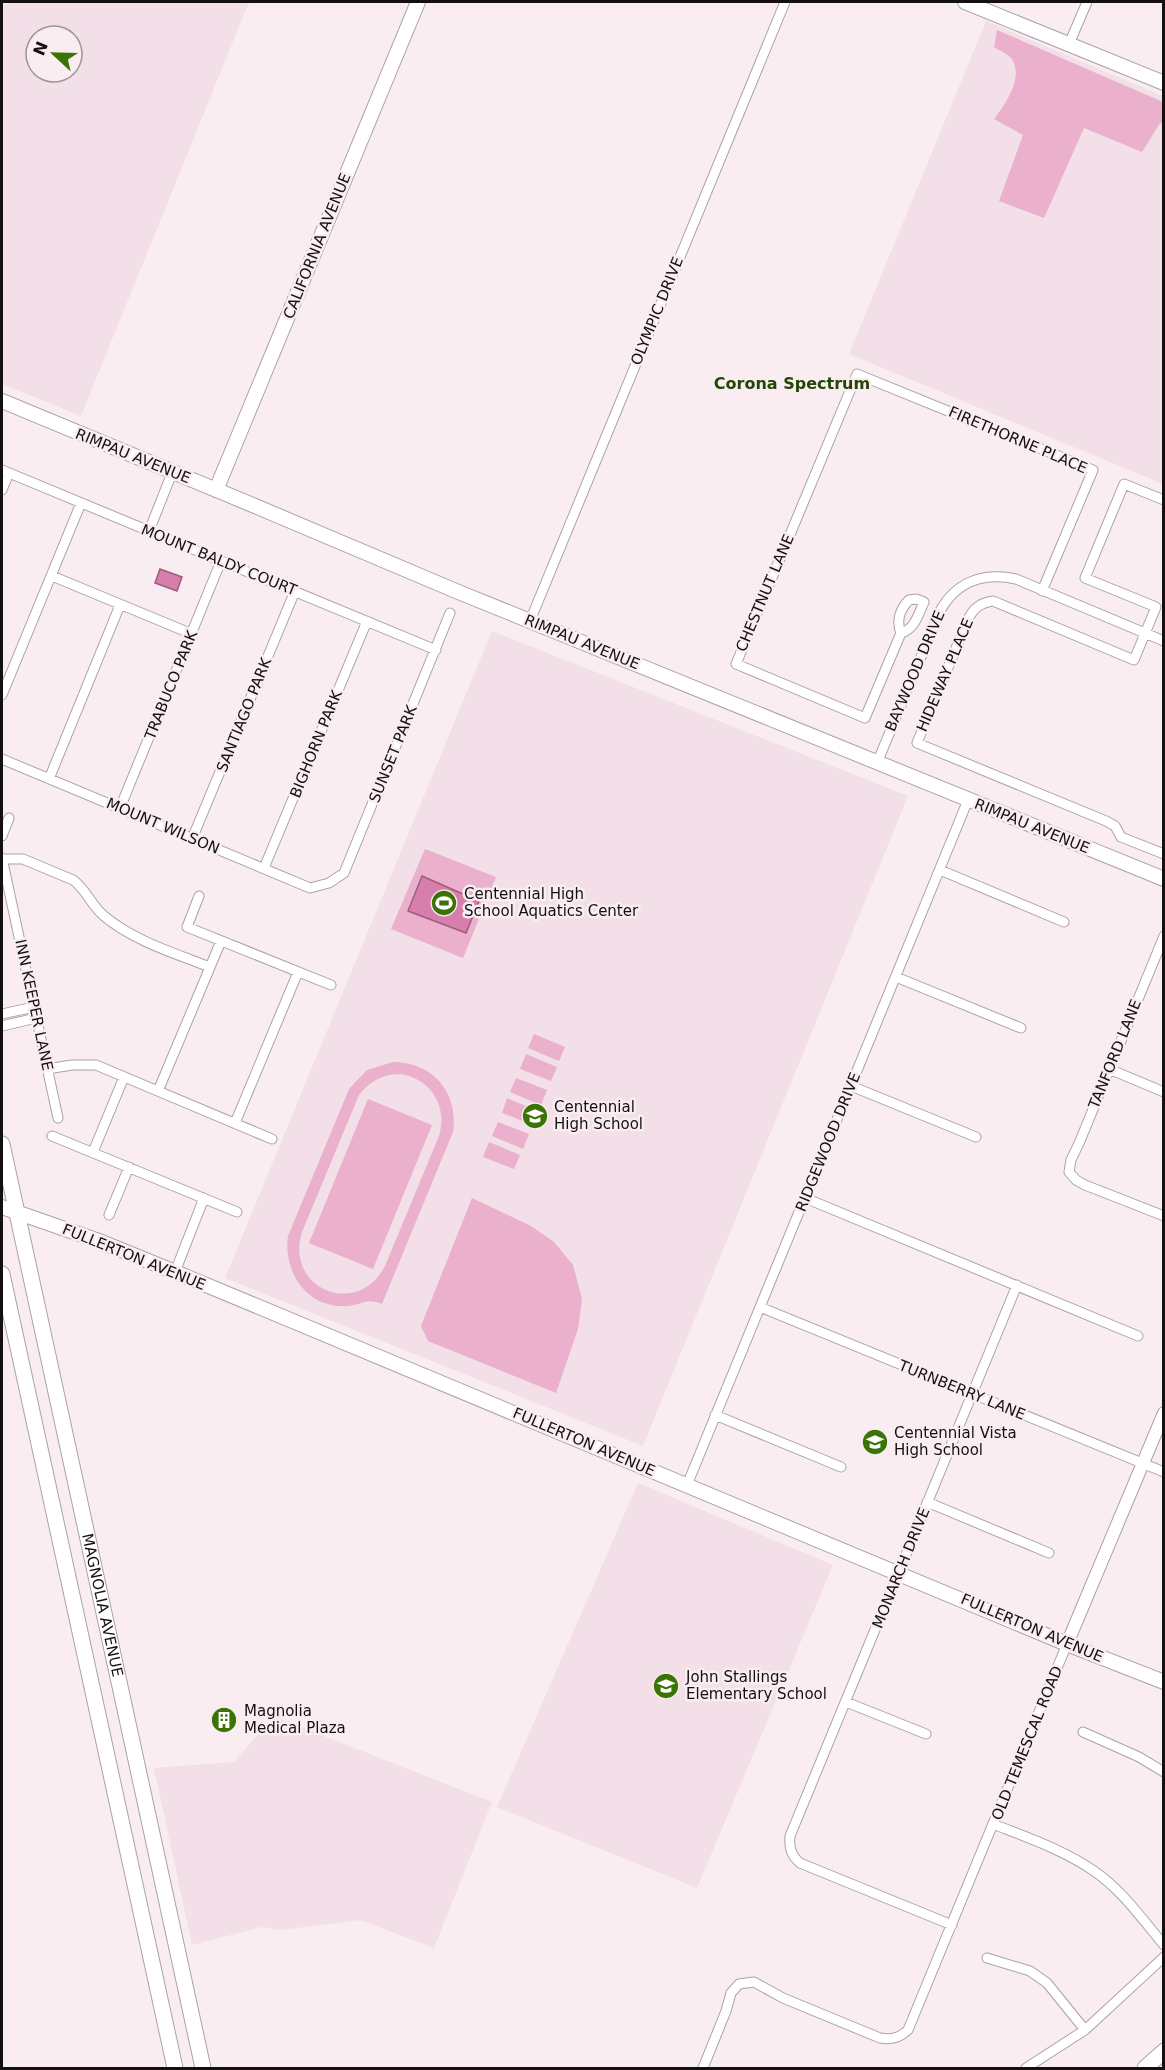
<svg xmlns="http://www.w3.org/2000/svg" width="1165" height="2070" viewBox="0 0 1165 2070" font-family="'DejaVu Sans',sans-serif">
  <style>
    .built { fill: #f2dfe7; fill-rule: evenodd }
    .green { fill: #eab0cc; fill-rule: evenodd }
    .water { fill: #d87ead; stroke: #9d5d7e; stroke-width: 1.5 }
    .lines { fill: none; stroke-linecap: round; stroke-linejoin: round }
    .minor-casing { stroke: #aca1a6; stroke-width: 11 }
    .tertiary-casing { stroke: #aca1a6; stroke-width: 14 }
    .secondary-casing { stroke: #aca1a6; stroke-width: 16 }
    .primary-casing { stroke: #aca1a6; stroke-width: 17 }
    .minor { stroke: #fff; stroke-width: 9 }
    .tertiary { stroke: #fff; stroke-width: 12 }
    .secondary { stroke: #fff; stroke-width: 14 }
    .primary { stroke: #fff; stroke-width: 15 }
    .labels { text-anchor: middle; stroke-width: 5; stroke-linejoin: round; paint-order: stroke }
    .street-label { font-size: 15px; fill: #141012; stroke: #f9edf2 }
    .poi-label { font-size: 15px; fill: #141012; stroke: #f9edf2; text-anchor: start }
    .neighbourhood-label { font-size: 16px; font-weight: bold; fill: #224604; stroke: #f9edf2 }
  </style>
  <rect width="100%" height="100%" fill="#f9edf2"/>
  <path class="built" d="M11 2H249L81 416 2 384V5ZM36 36H72V72H36Z
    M986 21 1163 96V484L849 354Z
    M492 631 908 796 643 1446 225 1278Z
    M638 1483 833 1565 697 1888 497 1807Z
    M278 1718 492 1802 434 1948 360 1920 281 1930 262 1927 192 1945 154 1768 234 1762 259 1733Z"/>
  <path class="green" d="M997 30 1163 102V124L1160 123 1142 152 1084 128 1044 218 999 201 1023 135 994 119C1005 105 1025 76 1011 58 1007 54 999 50 994 47Z
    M425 849 496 877 463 958 391 929Z
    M534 1034 565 1047 559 1061 528 1048Z
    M526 1054 557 1067 551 1081 520 1069Z
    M393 1062C432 1062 459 1092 453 1132L382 1304C367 1297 362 1305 346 1306 307 1308 283 1273 288 1236L349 1089 367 1070ZM401 1074C431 1079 448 1106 439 1136L385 1266C358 1319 284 1289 302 1232L359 1095C370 1081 383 1074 401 1074Z
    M516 1078 547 1090 541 1105 510 1092Z
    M507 1098 538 1111 533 1125 502 1113Z
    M368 1099 432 1125 373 1269 309 1243Z
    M498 1122 529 1134 523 1149 492 1136Z
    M489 1142 520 1155 514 1169 483 1157Z
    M472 1198 531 1226 554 1242 573 1265 582 1299 578 1329 556 1393 428 1341 421 1326Z"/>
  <path class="water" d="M160 569 182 577 177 591 155 583Z
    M422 876 479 901 466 933 408 911Z"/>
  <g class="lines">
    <g class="minor-casing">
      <path id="minor" d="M1069 44 1087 2
        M2 470 436 650
        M2 490 9 473
        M1164 500 1124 484 1085 578 1156 607 1134 660 993 601C980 603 974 608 968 619L917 743 1106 821 1115 826 1121 837 1164 854
        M149 531 172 473
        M52 576 192 634
        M530 621 785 2
        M901 633C915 629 918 615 924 602L916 599 909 600C900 609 896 621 901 633L865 718 736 664 857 374 1093 470 1042 591
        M2 695 81 503
        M2 759 310 888 329 883 344 873 450 613
        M877 763 940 611C956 582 983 572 1016 579L1164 641
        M49 779 120 605
        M120 808 221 561
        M2 836 9 818
        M192 839 295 591
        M2 858 58 1118
        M2 859H23L73 880C86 889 91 905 104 916 134 941 174 953 210 967
        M264 868 367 621
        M940 870 1064 922
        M199 896 187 927 331 985
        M1164 936 1080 1141 1071 1160 1069 1172 1076 1180 1085 1185 1164 1216
        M896 977 1021 1028
        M2 1014 34 1007
        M2 1026 36 1018
        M47 1069 72 1065H96L272 1139
        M1109 1069 1164 1092
        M851 1086 976 1137
        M158 1091 221 941
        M235 1123 298 972
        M52 1136 237 1212
        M93 1152 124 1077
        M805 1198 1138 1336
        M109 1215 129 1167
        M175 1272 204 1198
        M760 1307 1164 1472
        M715 1415 841 1467
        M687 1485 968 800
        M927 1502 1049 1553
        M846 1702 926 1734
        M1083 1732 1139 1757 1164 1772
        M993 1824C1026 1837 1064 1850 1094 1871 1122 1890 1142 1919 1164 1945
        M952 1925 800 1863C791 1855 789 1848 790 1836L1017 1285
        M987 1958 1030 1971 1047 1983 1085 2030
        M703 2068 726 2011 731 1993 739 1984 754 1982 783 1998 880 2038C892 2040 899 2038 908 2030L1067 1644
        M1026 2068 1085 2030 1164 1957"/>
    </g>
    <g class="tertiary-casing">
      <path id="tertiary" d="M1067 1644 1164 1413"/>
    </g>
    <g class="secondary-casing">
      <path id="secondary" d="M965 2 1164 83
        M2 401 255 506 456 591 1164 879
        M216 490 418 2
        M2 1207 99 1241 175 1272 1067 1644 1164 1682"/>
    </g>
    <g class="primary-casing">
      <g id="primary">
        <path id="s1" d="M2 1144 203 2068"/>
        <path d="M2 1274 175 2068"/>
        <path d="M1145 2068 1164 2051"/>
      </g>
    </g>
    <use href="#minor" class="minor"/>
    <use href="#tertiary" class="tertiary"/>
    <use href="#secondary" class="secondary"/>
    <use href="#primary" class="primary"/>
  </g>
  <defs>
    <g id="stadium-disc" transform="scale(1.35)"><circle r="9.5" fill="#3b7405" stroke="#f9edf2"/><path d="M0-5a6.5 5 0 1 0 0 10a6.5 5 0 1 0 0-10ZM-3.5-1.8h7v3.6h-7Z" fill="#fff"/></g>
    <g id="school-disc" transform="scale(1.35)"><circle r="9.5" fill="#3b7405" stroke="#f9edf2"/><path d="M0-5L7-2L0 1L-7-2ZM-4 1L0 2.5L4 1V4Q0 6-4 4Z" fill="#fff"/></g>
    <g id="building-disc" transform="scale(1.35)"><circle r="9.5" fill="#3b7405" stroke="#f9edf2"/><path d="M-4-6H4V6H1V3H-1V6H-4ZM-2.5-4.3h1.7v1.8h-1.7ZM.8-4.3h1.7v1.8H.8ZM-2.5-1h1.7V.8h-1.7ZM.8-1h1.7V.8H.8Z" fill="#fff"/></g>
  </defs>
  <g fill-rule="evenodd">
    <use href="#stadium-disc" x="444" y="903"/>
    <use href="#school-disc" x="535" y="1116"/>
    <use href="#school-disc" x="875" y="1442"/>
    <use href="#school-disc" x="666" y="1686"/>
    <use href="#building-disc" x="224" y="1720"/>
  </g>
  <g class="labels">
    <g class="street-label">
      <text transform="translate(317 246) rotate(-68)" y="5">CALIFORNIA AVENUE</text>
      <text transform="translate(657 311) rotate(-68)" y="5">OLYMPIC DRIVE</text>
      <text transform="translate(1018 440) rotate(23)" y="5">FIRETHORNE PLACE</text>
      <text transform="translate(133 456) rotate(22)" y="5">RIMPAU AVENUE</text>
      <text transform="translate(219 560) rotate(22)" y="5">MOUNT BALDY COURT</text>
      <text transform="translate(765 593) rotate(-67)" y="5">CHESTNUT LANE</text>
      <text transform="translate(582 642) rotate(22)" y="5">RIMPAU AVENUE</text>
      <text transform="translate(915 671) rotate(-67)" y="5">BAYWOOD DRIVE</text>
      <text transform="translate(945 675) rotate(-67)" y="5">HIDEWAY PLACE</text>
      <text transform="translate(171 685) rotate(-68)" y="5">TRABUCO PARK</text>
      <text transform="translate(244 715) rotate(-68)" y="5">SANTIAGO PARK</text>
      <text transform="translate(316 744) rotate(-68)" y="5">BIGHORN PARK</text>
      <text transform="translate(393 754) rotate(-68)" y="5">SUNSET PARK</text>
      <text transform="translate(163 826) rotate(23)" y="5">MOUNT WILSON</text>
      <text transform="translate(1032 826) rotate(22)" y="5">RIMPAU AVENUE</text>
      <text transform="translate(34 1005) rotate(78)" y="5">INN KEEPER LANE</text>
      <text transform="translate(1115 1054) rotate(-68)" y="5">TANFORD LANE</text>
      <text transform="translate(828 1142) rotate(-68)" y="5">RIDGEWOOD DRIVE</text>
      <text transform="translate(134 1257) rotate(22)" y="5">FULLERTON AVENUE</text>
      <text transform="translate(962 1390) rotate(22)" y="5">TURNBERRY LANE</text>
      <text transform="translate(584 1442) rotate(23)" y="5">FULLERTON AVENUE</text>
      <text transform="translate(901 1568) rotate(-68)" y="5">MONARCH DRIVE</text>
      <text dy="5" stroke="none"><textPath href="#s1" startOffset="472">MAGNOLIA AVENUE</textPath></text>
      <text transform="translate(1032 1628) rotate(23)" y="5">FULLERTON AVENUE</text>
      <text transform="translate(1027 1743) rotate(-68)" y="5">OLD TEMESCAL ROAD</text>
    </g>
    <g class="poi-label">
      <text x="464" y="899">Centennial High<tspan x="464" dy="17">School Aquatics Center</tspan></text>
      <text x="554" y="1112">Centennial<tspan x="554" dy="17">High School</tspan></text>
      <text x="894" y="1438">Centennial Vista<tspan x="894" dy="17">High School</tspan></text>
      <text x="686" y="1682">John Stallings<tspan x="686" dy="17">Elementary School</tspan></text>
      <text x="244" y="1716">Magnolia<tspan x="244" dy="17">Medical Plaza</tspan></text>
    </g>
    <g class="neighbourhood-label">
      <text x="792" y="389">Corona Spectrum</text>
    </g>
  </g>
  <rect width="1165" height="2070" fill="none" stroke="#141012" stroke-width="6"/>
  <g transform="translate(54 54) rotate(292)"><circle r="28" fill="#f9edf2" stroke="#9d9598" stroke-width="1.5"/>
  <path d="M0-4.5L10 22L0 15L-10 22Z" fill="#3b7405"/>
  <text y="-9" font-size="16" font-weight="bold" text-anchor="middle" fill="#141012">N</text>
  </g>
</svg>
